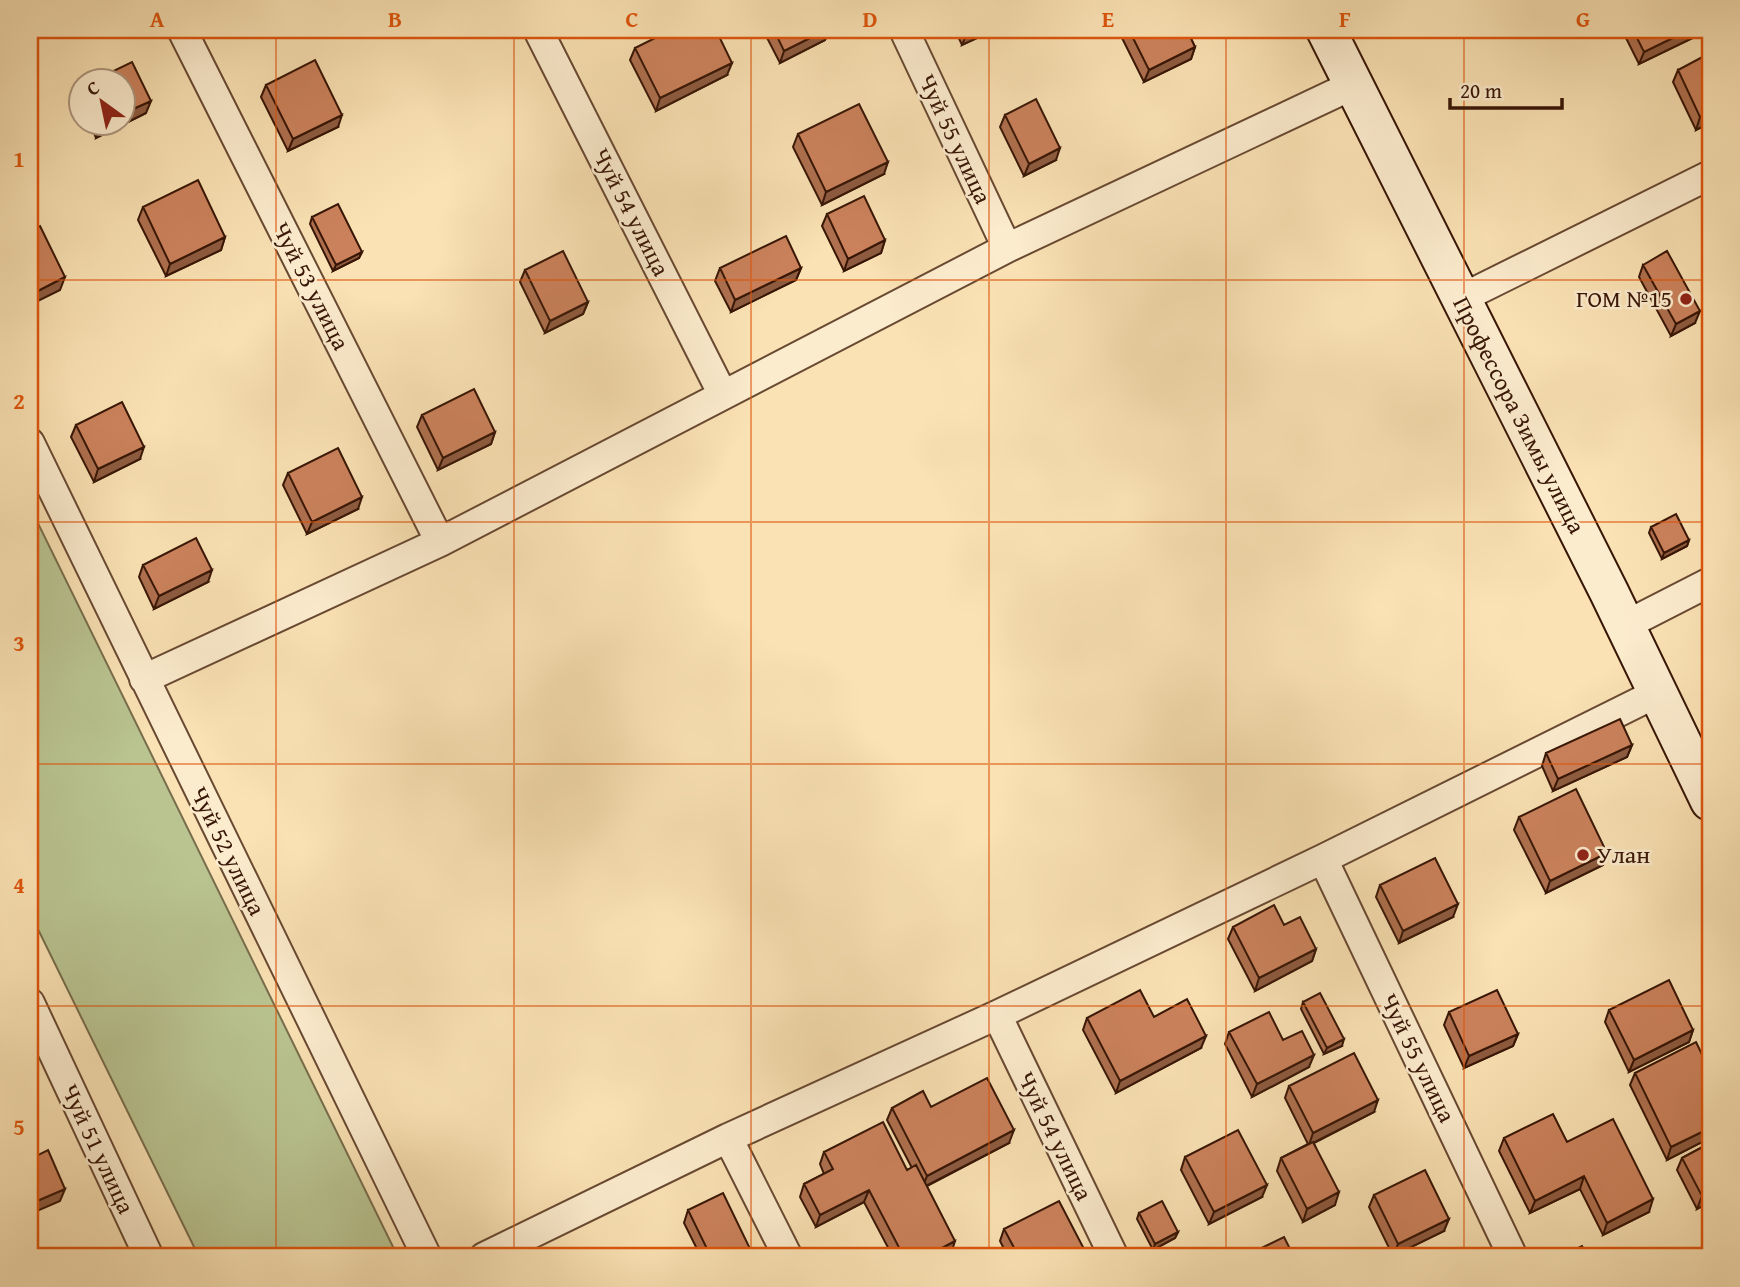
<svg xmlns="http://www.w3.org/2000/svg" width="1740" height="1287" viewBox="0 0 1740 1287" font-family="'Gentium Book Plus',serif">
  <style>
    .green { fill: #b9c491; stroke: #786d4c; stroke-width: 2 }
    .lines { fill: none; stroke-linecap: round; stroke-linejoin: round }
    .street-casing { stroke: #684932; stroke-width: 32 }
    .secondary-casing { stroke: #381606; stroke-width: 42 }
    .street { stroke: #fcecce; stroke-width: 28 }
    .secondary { stroke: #fcecce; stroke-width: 38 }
    .wall { fill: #af704f; stroke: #381606; stroke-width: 2 }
    .shaded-wall { fill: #8e5b40; stroke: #381606; stroke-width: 2 }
    .building { fill: #cb825c; stroke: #381606; stroke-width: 2 }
    .grid { fill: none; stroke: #df560c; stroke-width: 2; stroke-opacity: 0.55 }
    .poi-dot { fill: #8f2418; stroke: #fcecce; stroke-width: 2.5 }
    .labels { text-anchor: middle; stroke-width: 5; stroke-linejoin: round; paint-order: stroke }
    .street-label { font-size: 24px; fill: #381606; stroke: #fcecce }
    .poi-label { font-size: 24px; fill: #381606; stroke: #fcecce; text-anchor: end }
    .neatline { fill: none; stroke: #df560c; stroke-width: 2.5 }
    .grid-label { font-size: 23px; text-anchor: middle; font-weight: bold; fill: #df560c }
  </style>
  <rect width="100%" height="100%" fill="#fae2b4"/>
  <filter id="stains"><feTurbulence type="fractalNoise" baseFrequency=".00286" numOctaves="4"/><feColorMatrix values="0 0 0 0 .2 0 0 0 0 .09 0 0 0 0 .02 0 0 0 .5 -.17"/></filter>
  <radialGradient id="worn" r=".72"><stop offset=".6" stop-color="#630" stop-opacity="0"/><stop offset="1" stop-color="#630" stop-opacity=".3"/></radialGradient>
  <path class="green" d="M30 507 398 1257H199L30 913Z"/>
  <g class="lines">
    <g class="street-casing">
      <path id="street" d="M182 30 440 542
        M538 30 723 395
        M904 30 1007 248
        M1460 299 1710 175
        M30 443 427 1257
        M1624 626 1710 582
        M144 679 440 542 1007 248 1353 85
        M1323 859 1513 1257
        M30 1003 149 1257
        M997 1015 1114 1257
        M728 1138 788 1257
        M484 1257 728 1138 997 1015 1323 859 1657 693"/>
    </g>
    <g class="secondary-casing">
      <path id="secondary" d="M1326 30 1609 592 1710 801"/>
    </g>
    <use href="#street" class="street"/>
    <use href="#secondary" class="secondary"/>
  </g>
  <path class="wall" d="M763 30H829L825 40 780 63Z
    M955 30H994L962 45Z
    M1118 30H1187L1195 47 1191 59 1144 82Z
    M1622 30H1709L1639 64Z
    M635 48 727 75 656 111 630 60Z
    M1678 70 1710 123 1696 130 1673 82Z
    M266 85 338 127 288 151 261 97Z
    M80 91V106L78 99Z
    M146 113 96 138 89 122H122Z
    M1005 115 1056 160 1024 176 1000 127Z
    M798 134 884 174 822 205 793 147Z
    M143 207 225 237 221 250 166 276 138 220Z
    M827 214 885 240 881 253 844 271 822 226Z
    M312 217 362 252 359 258 333 271 310 224Z
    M1643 265 1695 323 1671 336 1639 277Z
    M720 268H801L796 280 731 312 715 281Z
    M525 270 588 302 583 314 545 333 520 282Z
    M422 415 495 432 491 444 438 470 417 427Z
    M76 425 140 459 94 482 71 437Z
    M288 473 358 509 307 534 283 485Z
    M1651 527 1689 540 1687 546 1662 559 1649 533Z
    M143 565 208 582 154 609 139 577Z
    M1632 745 1627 757 1553 791 1542 766 1546 753Z
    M1519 817 1607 853 1603 865 1546 893 1514 830Z
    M1380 885 1453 917 1399 943 1376 897Z
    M1284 925 1316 949 1312 961 1255 991 1228 939 1233 927Z
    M1303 1002 1342 1046 1324 1054 1301 1009Z
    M1609 1010 1693 1030 1689 1042 1629 1072 1605 1022Z
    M1449 1012 1518 1034 1513 1046 1464 1068 1444 1025Z
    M1154 1017 1201 1048 1116 1093 1083 1030 1087 1018Z
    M1229 1032 1283 1040 1309 1067 1252 1097 1225 1044Z
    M1710 1071V1138L1667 1160 1630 1085 1635 1073Z
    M1289 1086 1374 1112 1314 1143 1335 1205 1303 1222 1277 1171 1281 1158 1308 1144 1285 1098Z
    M931 1107 1009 1143 927 1186 951 1254 944 1257H893L864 1202 816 1227 800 1197 804 1184 824 1174 820 1164 824 1152 907 1170 912 1168 887 1120 892 1108Z
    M1504 1138 1567 1142 1649 1212 1603 1235 1580 1189 1530 1213 1499 1151Z
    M1710 1143V1202L1697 1209 1677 1170 1682 1158Z
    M1185 1157 1262 1197 1209 1224 1181 1170Z
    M1374 1195 1444 1231 1393 1256 1369 1207Z
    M688 1210 754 1257H701L684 1223Z
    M1139 1213 1178 1232 1175 1238 1153 1250 1137 1219Z
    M1004 1229 1081 1257H1008L1000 1241Z"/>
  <path class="shaded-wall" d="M826 30H829L825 40 780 63 784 51Z
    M973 30H994L962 45 967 33Z
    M1689 30H1709L1639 64 1644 52Z
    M1195 47 1191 59 1144 82 1149 70Z
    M732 63 727 75 656 111 660 98Z
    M151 101 146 113 96 138 100 125 106 122H122V114Z
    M1710 113V123L1696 130 1700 117Z
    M342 115 338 127 288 151 293 139Z
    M1060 148 1056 160 1024 176 1029 164Z
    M888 162 884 174 822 205 826 192Z
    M225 237 221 250 166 276 170 264Z
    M885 240 881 253 844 271 848 259Z
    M362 252 359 258 333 271 336 265Z
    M801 268 796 280 731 312 735 300Z
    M65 277 60 290 30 305V295Z
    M588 302 583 314 545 333 550 321Z
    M1700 311 1695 323 1671 336 1676 324Z
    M495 432 491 444 438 470 443 458Z
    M144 447 140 459 94 482 98 469Z
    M362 497 358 509 307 534 312 522Z
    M1689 540 1687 546 1662 559 1664 553Z
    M212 570 208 582 154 609 159 596Z
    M1632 745 1627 757 1553 791 1558 779Z
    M1607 853 1603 865 1546 893 1550 881Z
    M1458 904 1453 917 1399 943 1403 931Z
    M1316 949 1312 961 1255 991 1259 978Z
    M1693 1030 1689 1042 1629 1072 1634 1060Z
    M1518 1034 1513 1046 1464 1068 1469 1056Z
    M1206 1036 1201 1048 1116 1093 1120 1081Z
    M1344 1039 1342 1046 1324 1054 1327 1048Z
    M1314 1055 1309 1067 1252 1097 1257 1084Z
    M1378 1100 1374 1112 1309 1145 1313 1133Z
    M1710 1128V1138L1667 1160 1671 1147Z
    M1014 1130 1009 1143 922 1188 927 1176Z
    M1584 1176 1580 1189 1530 1213 1535 1201Z
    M1267 1185 1262 1197 1209 1224 1214 1212Z
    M65 1189 60 1201 30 1214V1204Z
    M869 1190 864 1202 816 1227 820 1215Z
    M1339 1192 1335 1205 1303 1222 1307 1209Z
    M1710 1192V1202L1697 1209 1702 1196Z
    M1653 1199 1649 1212 1603 1235 1607 1223Z
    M1449 1219 1444 1231 1393 1256 1398 1244Z
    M1178 1232 1175 1238 1153 1250 1155 1244Z
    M955 1241 951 1254 944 1257H925Z
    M1084 1249 1081 1257H1067Z"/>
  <path class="building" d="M671 30H716L732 63 660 98 635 48Z
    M774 30H826L784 51Z
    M1129 30H1187L1195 47 1149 70Z
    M1633 30H1689L1644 52Z
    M1710 53V113L1700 117 1678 70Z
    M315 60 342 115 293 139 266 85Z
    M132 62 151 101 122 114V80H95Z
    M1036 99 1060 148 1029 164 1005 115Z
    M859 104 888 162 826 192 798 134Z
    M198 180 225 237 170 264 143 207Z
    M864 196 885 240 848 259 827 214Z
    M338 204 362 252 336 265 312 217Z
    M40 226 65 277 30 295V231Z
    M786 236 801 268 735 300 720 268Z
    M563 251 588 302 550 321 525 270Z
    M1667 251 1700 311 1676 324 1643 265Z
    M474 389 495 432 443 458 422 415Z
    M122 402 144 447 98 469 76 425Z
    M338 448 362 497 312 522 288 473Z
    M1676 514 1689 540 1664 553 1651 527Z
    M196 538 212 570 159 596 143 565Z
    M1620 719 1632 745 1558 779 1546 753Z
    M1576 789 1607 853 1550 881 1519 817Z
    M1435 858 1458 904 1403 931 1380 885Z
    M1274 905 1284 925 1300 917 1316 949 1259 978 1233 927Z
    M1669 980 1693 1030 1634 1060 1609 1010Z
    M1140 990 1154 1017 1187 999 1206 1036 1120 1081 1087 1018Z
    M1497 990 1518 1034 1469 1056 1449 1012Z
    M1320 993 1344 1039 1327 1048 1303 1002Z
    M1269 1012 1283 1040 1302 1031 1314 1055 1257 1084 1229 1032Z
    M1696 1042 1710 1071V1128L1671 1147 1635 1073Z
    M1354 1053 1378 1100 1313 1133 1289 1086Z
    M987 1078 1014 1130 927 1176 892 1108 923 1091 931 1107Z
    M1553 1114 1567 1142 1613 1119 1653 1199 1607 1223 1584 1176 1535 1201 1504 1138Z
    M883 1122 907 1170 916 1165 955 1241 925 1257H904L869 1190 820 1215 804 1184 833 1169 824 1152Z
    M1238 1130 1267 1185 1214 1212 1185 1157Z
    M1313 1142 1339 1192 1307 1209 1281 1158Z
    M1710 1143V1192L1702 1196 1682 1158Z
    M48 1150 65 1189 30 1204V1159Z
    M1425 1170 1449 1219 1398 1244 1374 1195Z
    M723 1193 754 1257H711L688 1210Z
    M1059 1201 1084 1249 1067 1257H1019L1004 1229Z
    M1162 1201 1178 1232 1155 1244 1139 1213Z
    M1284 1237 1294 1257H1243Z
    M1582 1246 1588 1257H1560Z
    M608 1250 612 1257H593Z
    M961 1251 964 1257H949Z
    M877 1252 880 1257H867Z"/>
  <path class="grid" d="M276 30V1257M514 30V1257M751 30V1257M989 30V1257M1226 30V1257M1464 30V1257M30 280H1710M30 522H1710M30 764H1710M30 1006H1710"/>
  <g class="poi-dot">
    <circle cx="1686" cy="299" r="7"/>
    <circle cx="1583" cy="855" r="7"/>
  </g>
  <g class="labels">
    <g class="street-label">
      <text transform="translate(955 139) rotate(65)" y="8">Чуй 55 улица</text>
      <text transform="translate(631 212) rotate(63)" y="8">Чуй 54 улица</text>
      <text transform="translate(311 286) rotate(63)" y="8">Чуй 53 улица</text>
      <text transform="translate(1519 415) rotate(63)" y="8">Профессора Зимы улица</text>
      <text transform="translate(228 851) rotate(64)" y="8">Чуй 52 улица</text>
      <text transform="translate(1418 1058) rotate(64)" y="8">Чуй 55 улица</text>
      <text transform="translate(1055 1136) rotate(64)" y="8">Чуй 54 улица</text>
      <text transform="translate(98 1149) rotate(65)" y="8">Чуй 51 улица</text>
    </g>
    <g class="poi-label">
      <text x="1672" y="307">ГОМ №15</text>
      <text x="1597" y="863" text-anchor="start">Улан</text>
    </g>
  </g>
  <rect width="1740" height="1287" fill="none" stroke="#fae2b4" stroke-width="77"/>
  <g transform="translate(102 102) rotate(327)"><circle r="33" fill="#fcecce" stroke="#ae967e" stroke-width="2"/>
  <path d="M0-5L12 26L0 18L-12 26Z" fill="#8f2418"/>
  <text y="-10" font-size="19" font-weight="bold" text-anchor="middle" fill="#381606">С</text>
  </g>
  <path d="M1450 98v10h112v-10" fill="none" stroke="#381606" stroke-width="3.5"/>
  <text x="1460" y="98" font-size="21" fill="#381606" stroke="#fcecce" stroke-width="5" paint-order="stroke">20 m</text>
  <rect x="38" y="38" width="1664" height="1210" class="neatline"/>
  <g class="grid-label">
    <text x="157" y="27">A</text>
    <text x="395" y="27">B</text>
    <text x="632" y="27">C</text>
    <text x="870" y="27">D</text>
    <text x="1108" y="27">E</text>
    <text x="1345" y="27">F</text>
    <text x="1583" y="27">G</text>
    <text x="19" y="167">1</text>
    <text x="19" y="409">2</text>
    <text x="19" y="651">3</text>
    <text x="19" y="893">4</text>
    <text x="19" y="1135">5</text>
  </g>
  <rect width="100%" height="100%" filter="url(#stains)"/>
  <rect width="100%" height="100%" fill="url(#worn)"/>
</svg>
